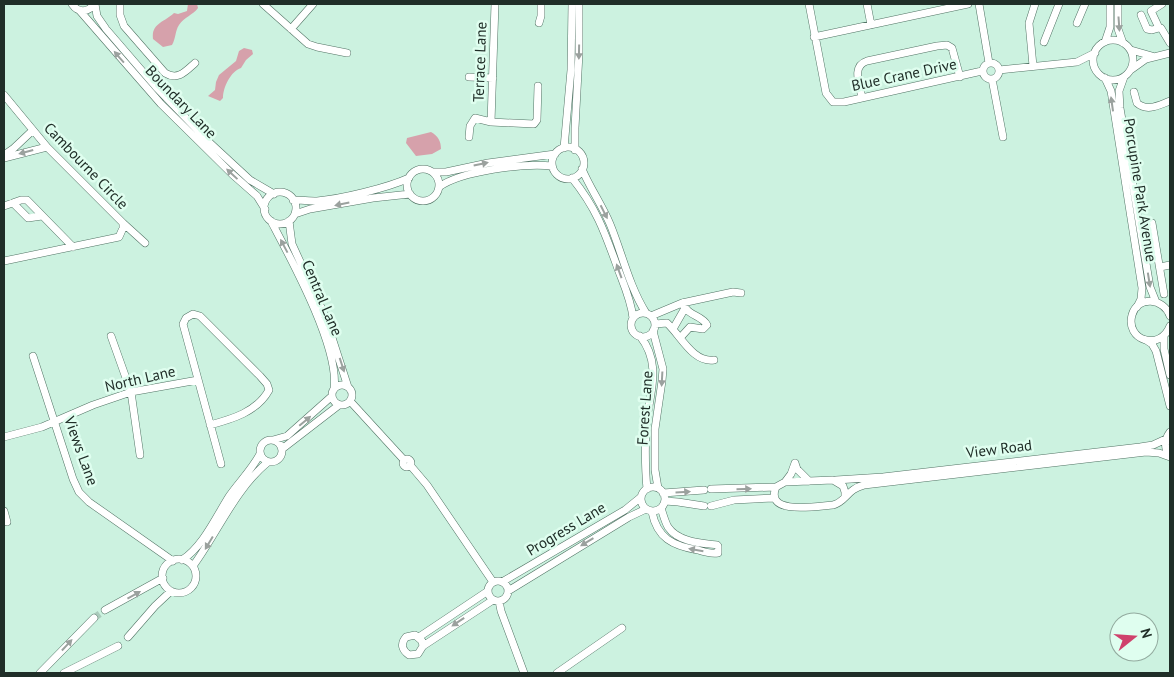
<svg xmlns="http://www.w3.org/2000/svg" width="1174" height="677" viewBox="0 0 1174 677" font-family="'PT Sans',sans-serif">
  <style>
    .water { fill: #d6a1ab }
    .lines { fill: none; stroke-linecap: round; stroke-linejoin: round }
    .minor-tunnel { stroke: #aacbbb; stroke-width: 7; stroke-dasharray: 7 3.5; stroke-linecap: butt }
    .minor-casing { stroke: #527465; stroke-width: 8 }
    .minor { stroke: #fff; stroke-width: 7 }
    .oneway { fill: #9ba19e }
    .labels { text-anchor: middle; stroke-width: 5; stroke-linejoin: round; paint-order: stroke }
    .street-label { font-size: 15px; fill: #202e28; stroke: #dffeef }
  </style>
  <rect width="100%" height="100%" fill="#ccf2e0"/>
  <path class="water" d="M188 4H197L198 8C193 15 184 17 179 25 175 31 176 38 172 45L163 47 153 39C151 23 165 22 174 13L178 14 187 11Z
    M244 48 252 50 253 54 246 60 241 68C231 71 223 87 223 98L220 101 208 96 215 90 216 82 219 75 236 61 239 51Z
    M431 132C438 136 441 141 441 149L432 154 416 156 406 143 407 138Z"/>
  <g class="lines">
    <path class="minor-tunnel" d="M94 618 105 610"/>
    <g class="minor-casing">
      <path id="minor" d="M72 4C78 13 88 13 94 4
        M95 4 97 16 106 29 156 87 210 143 250 180 274 194
        M120 4V15L124 26 165 73C178 81 186 71 195 63
        M263 4 308 44 317 47 347 53
        M809 4 826 93 833 102H844L982 71
        M867 4 871 25
        M979 4 989 63
        M1118 4V29L1123 43
        M80 11 161 104 232 174 257 196 265 209
        M1141 15 1147 29 1152 30 1159 28H1161L1170 43
        M539 23 541 16V4
        M1077 23 1085 4
        M1159 28 1151 11 1162 4
        M291 29 313 4
        M814 37 968 4
        M1093 60a20 20 0 1 1 40 0a20 20 0 1 1-40 0Z
        M1044 42 1059 4
        M1105 42 1110 27V4
        M1131 50 1152 56
        M983 71a8 8 0 1 1 16 0a8 8 0 1 1-16 0Z
        M1033 66 1029 23 1035 4
        M1132 69 1146 59 1170 53
        M999 70 1077 62 1095 53
        M469 77 493 78
        M1124 77 1119 91 1120 108 1150 287 1156 302
        M1105 78 1111 91 1142 288 1141 299 1137 307
        M992 79 1003 137
        M1134 92 1137 103C1147 112 1159 105 1170 101
        M4 95 47 147 123 223V228L119 237 4 261
        M862 98C860 85 851 66 867 61L937 46 947 45 952 48 960 77
        M491 122 495 4
        M469 137 470 126 475 118 491 122 534 124 537 120 538 86
        M552 163a16 16 0 1 1 32 0a16 16 0 1 1-32 0Z
        M564 148 571 70 572 4
        M575 150V128L579 53V4
        M4 155 14 148 32 131
        M4 158 47 147
        M582 169C590 188 602 205 610 224 622 253 629 286 646 313
        M407 185a16 16 0 1 1 32 0a16 16 0 1 1-32 0Z
        M433 172H446L488 163 555 154
        M572 178C597 209 605 233 618 269 624 285 631 300 633 318
        M439 187C461 171 524 163 552 166
        M264 208a16 16 0 1 1 32 0a16 16 0 1 1-32 0Z
        M293 200C301 200 309 201 317 201 341 199 387 188 409 178
        M13 203 28 218 42 216
        M4 206 21 200H27L73 247
        M295 214 310 209 373 198 410 194
        M271 221C291 259 340 348 334 389
        M289 221 292 244 325 316 348 387
        M123 223 145 243
        M1152 223 1164 294
        M1160 267 1170 265
        M631 325a12 12 0 1 1 24 0a12 12 0 1 1-24 0Z
        M651 316 682 303 733 292 741 293
        M1170 316C1164 298 1138 295 1132 315 1125 340 1160 352 1170 326
        M655 324 667 323C681 336 693 363 714 360
        M673 329 685 308
        M653 331 663 369 662 381 655 429V470L658 488
        M111 336 131 392 140 455
        M640 336C663 365 649 394 646 426 645 448 645 468 647 489
        M1164 336V349L1170 375
        M680 338 690 327 703 329 707 325C702 315 689 317 682 303
        M1146 340 1152 344 1156 351 1170 406
        M33 356 73 479 79 492 89 502 173 561
        M332 395a10 10 0 1 1 20 0a10 10 0 1 1-20 0Z
        M350 401 404 460
        M210 425C232 419 257 412 269 390L267 384 260 376 200 316 193 314 186 318 183 324 221 464
        M4 437 42 427 93 405 131 392 198 380
        M260 451a11 11 0 1 1 22 0a11 11 0 1 1-22 0Z
        M273 440 287 436 332 396
        M282 449 339 405
        M1170 457C1164 449 1164 440 1170 432
        M403 463a4 4 0 1 1 8 0a4 4 0 1 1-8 0Z
        M795 463 797 469 809 481
        M410 465 427 485 493 582
        M836 480 883 477 1140 447 1153 445 1166 439
        M785 482 791 474 795 463
        M641 499a12 12 0 1 1 24 0a12 12 0 1 1-24 0Z
        M711 489 776 487
        M663 493 704 490
        M845 497V492L843 486 833 480 785 482 776 487C764 516 818 506 833 505 846 502 847 489 864 485L1146 452 1159 453 1170 457
        M665 501 678 502 704 506
        M711 506 734 500 774 498
        M4 511 7 522
        M652 512C657 538 673 546 698 550 704 552 711 554 718 553V546L717 545C701 543 678 542 668 527 665 522 663 514 661 508
        M162 576a17 17 0 1 1 34 0a17 17 0 1 1-34 0Z
        M182 560C203 547 217 515 230 495 240 481 252 469 260 454
        M193 566C218 532 235 489 268 462
        M488 591a10 10 0 1 1 20 0a10 10 0 1 1-20 0Z
        M502 582 625 510 641 497
        M508 591 629 517 646 509
        M499 601 501 611 524 673
        M105 610 163 578
        M128 637 155 606 171 591
        M419 637 488 591
        M423 646 422 641 415 635 406 637C400 644 402 650 409 655L418 654 423 646 493 600
        M40 673 94 618
        M64 673 118 646
        M557 673 622 628"/>
    </g>
    <use href="#minor" class="minor"/>
  </g>
  <defs><path id="oneway-solid" d="M-6-.8H1V-3.2L6.5 0L1 3.2V.8H-6Z" transform="scale(1.25)"/></defs>
  <g class="oneway">
    <use href="#oneway-solid" transform="translate(1119 24) rotate(86)"/>
    <use href="#oneway-solid" transform="translate(579 52) rotate(91)"/>
    <use href="#oneway-solid" transform="translate(119 57) rotate(-131)"/>
    <use href="#oneway-solid" transform="translate(1112 104) rotate(-98)"/>
    <use href="#oneway-solid" transform="translate(26 152) rotate(165)"/>
    <use href="#oneway-solid" transform="translate(481 164) rotate(-12)"/>
    <use href="#oneway-solid" transform="translate(232 174) rotate(-137)"/>
    <use href="#oneway-solid" transform="translate(342 204) rotate(168)"/>
    <use href="#oneway-solid" transform="translate(604 212) rotate(63)"/>
    <use href="#oneway-solid" transform="translate(284 246) rotate(-118)"/>
    <use href="#oneway-solid" transform="translate(619 271) rotate(-110)"/>
    <use href="#oneway-solid" transform="translate(1149 280) rotate(81)"/>
    <use href="#oneway-solid" transform="translate(342 365) rotate(72)"/>
    <use href="#oneway-solid" transform="translate(662 379) rotate(93)"/>
    <use href="#oneway-solid" transform="translate(305 421) rotate(-40)"/>
    <use href="#oneway-solid" transform="translate(744 489) rotate(-1)"/>
    <use href="#oneway-solid" transform="translate(683 492) rotate(-4)"/>
    <use href="#oneway-solid" transform="translate(587 542) rotate(149)"/>
    <use href="#oneway-solid" transform="translate(209 543) rotate(121)"/>
    <use href="#oneway-solid" transform="translate(696 550) rotate(-170)"/>
    <use href="#oneway-solid" transform="translate(134 595) rotate(-29)"/>
    <use href="#oneway-solid" transform="translate(458 622) rotate(146)"/>
    <use href="#oneway-solid" transform="translate(67 645) rotate(-47)"/>
  </g>
  <g class="labels">
    <g class="street-label">
      <text transform="translate(480 62) rotate(-88)" y="5">Terrace Lane</text>
      <text transform="translate(904 75) rotate(-12)" y="5">Blue Crane Drive</text>
      <text transform="translate(181 102) rotate(46)" y="5">Boundary Lane</text>
      <text transform="translate(86 166) rotate(46)" y="5">Cambourne Circle</text>
      <text transform="translate(1140 190) rotate(81)" y="5">Porcupine Park Avenue</text>
      <text transform="translate(322 298) rotate(67)" y="5">Central Lane</text>
      <text transform="translate(140 379) rotate(-13)" y="5">North Lane</text>
      <text transform="translate(645 408) rotate(-86)" y="5">Forest Lane</text>
      <text transform="translate(999 449) rotate(-7)" y="5">View Road</text>
      <text transform="translate(81 451) rotate(70)" y="5">Views Lane</text>
      <text transform="translate(566 529) rotate(-31)" y="5">Progress Lane</text>
    </g>
  </g>
  <rect width="1174" height="677" fill="none" stroke="#202e28" stroke-width="10"/>
  <g transform="translate(1134 637) rotate(73)"><circle r="24" fill="#dffeef" stroke="#93ab9f"/>
  <path d="M0-4L9 19L0 12L-9 19Z" fill="#cf416c"/>
  <text y="-8" font-size="14" font-weight="bold" text-anchor="middle" fill="#202e28">N</text>
  </g>
</svg>
